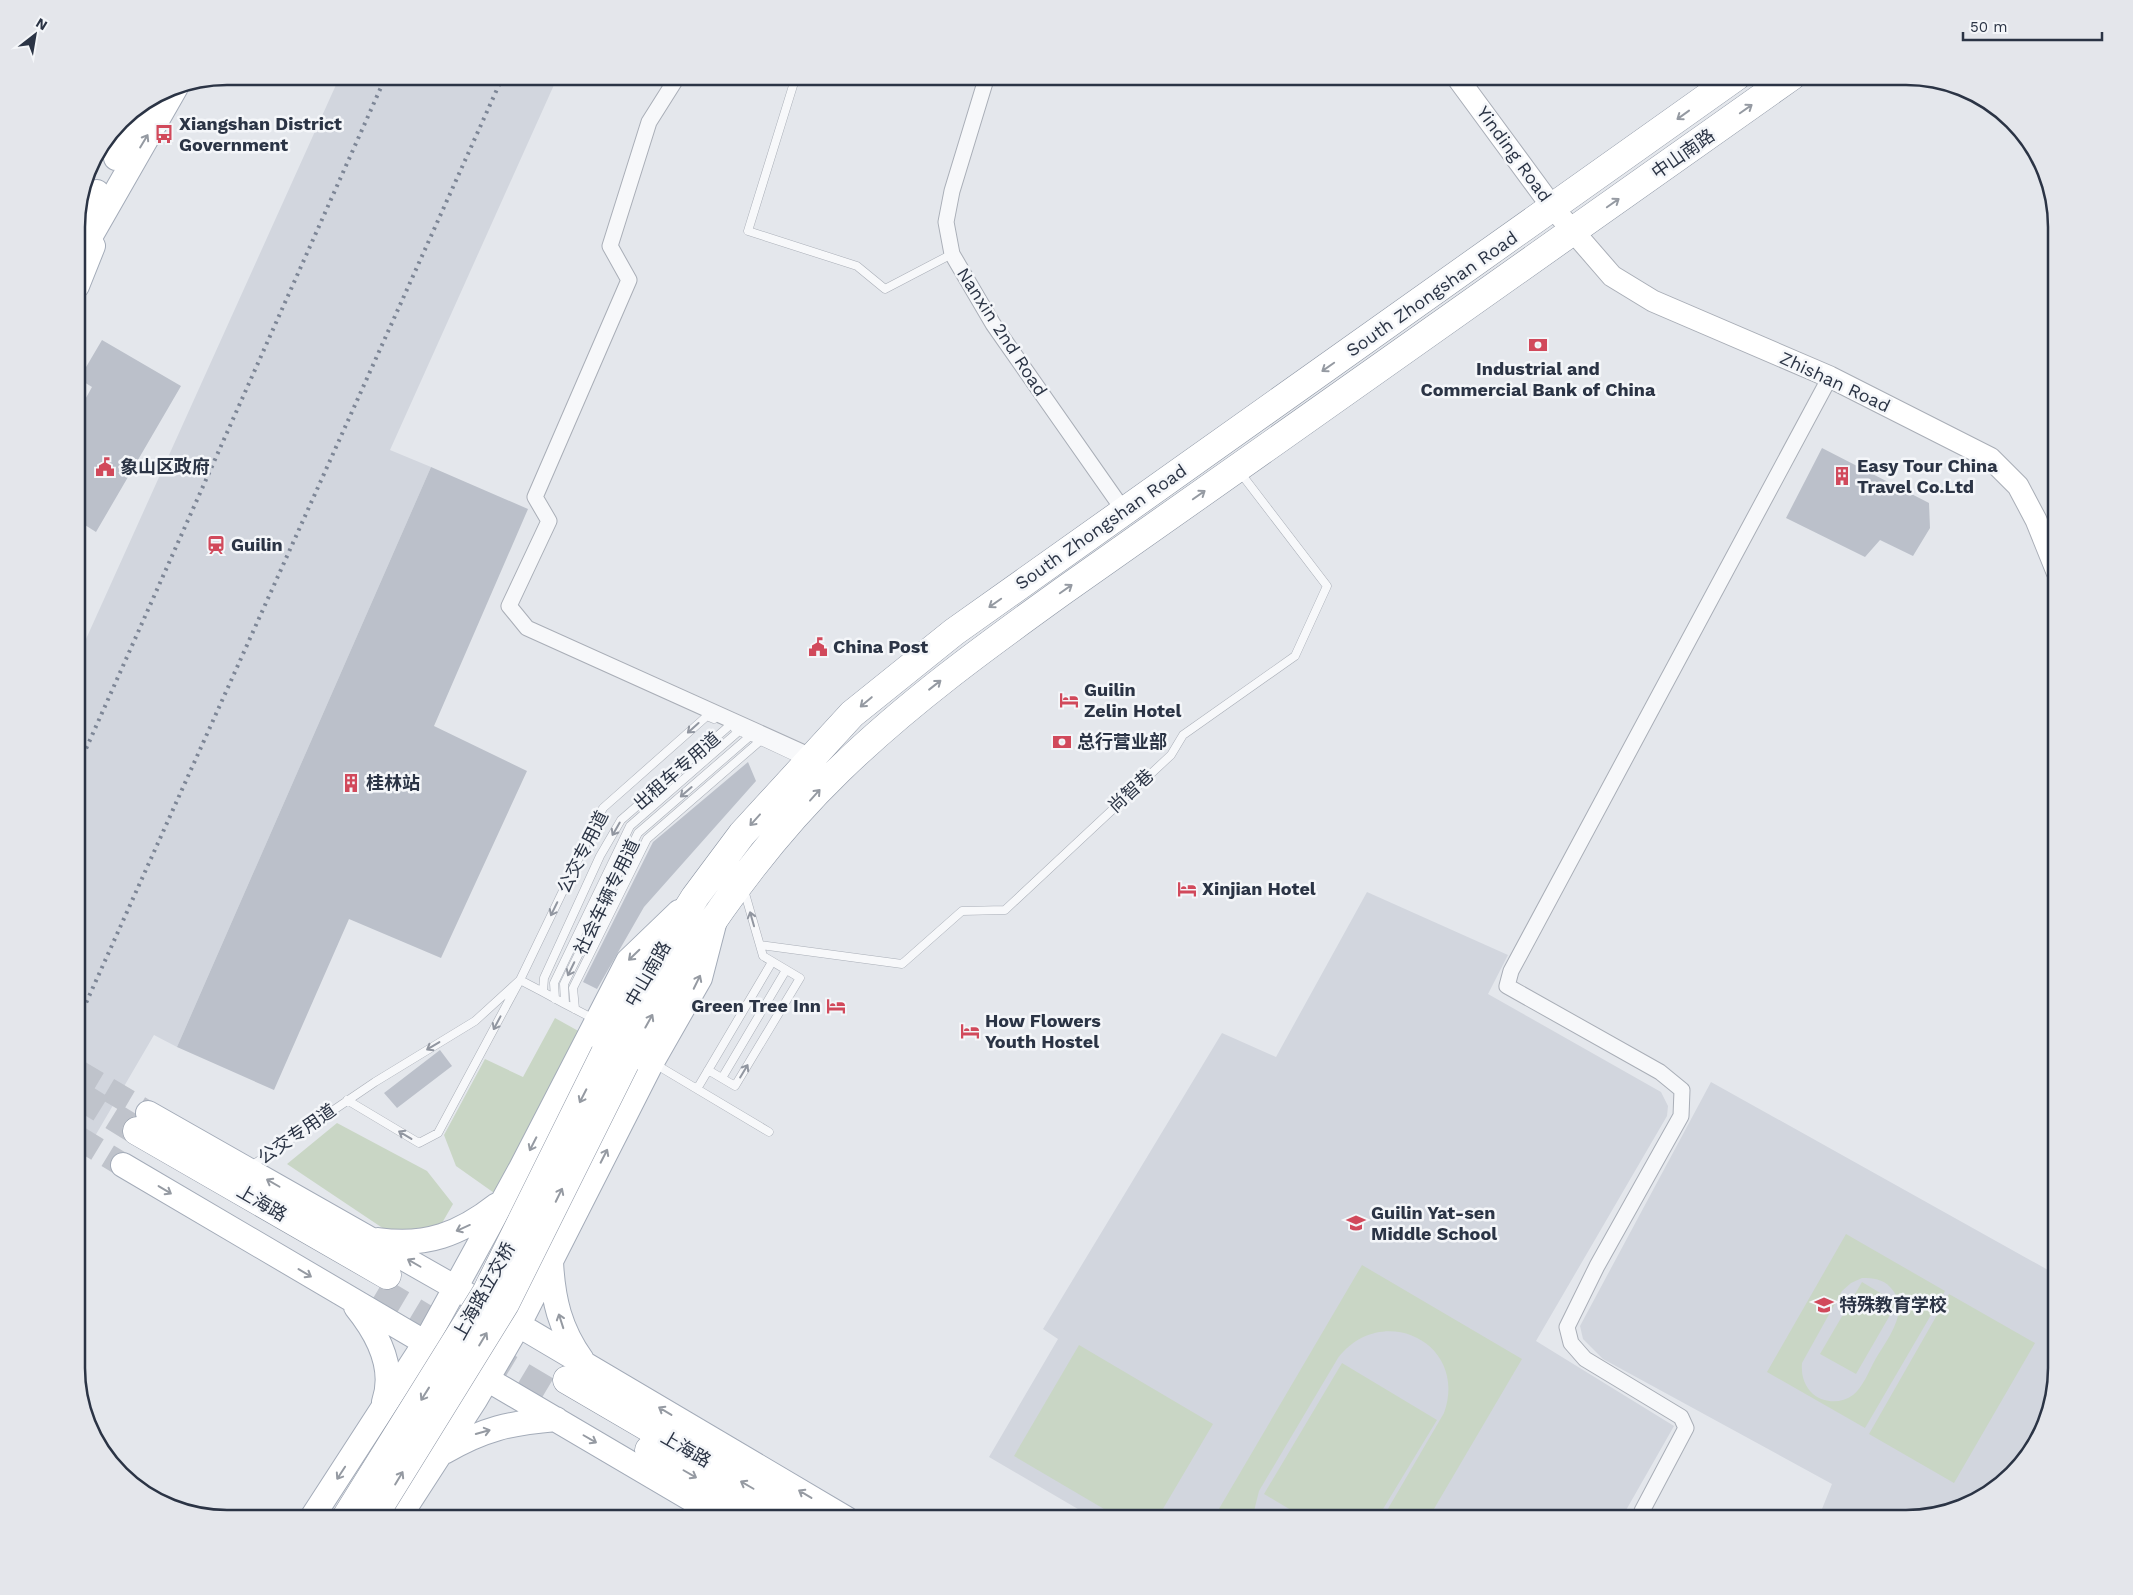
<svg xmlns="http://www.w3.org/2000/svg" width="2133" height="1595" viewBox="0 0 2133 1595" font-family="'Work Sans','Noto Sans SC',sans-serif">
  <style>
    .built { fill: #d2d6de }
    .green { fill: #c9d6c5; fill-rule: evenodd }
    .building { fill: #bbc0ca }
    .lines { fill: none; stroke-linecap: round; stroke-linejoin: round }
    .primary-tunnel { stroke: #bfc3cb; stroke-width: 24; stroke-dasharray: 24 12; stroke-linecap: butt }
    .highway-tunnel { stroke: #bfc3cb; stroke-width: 28; stroke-dasharray: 28 14; stroke-linecap: butt }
    .lane-casing { stroke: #a9aeb7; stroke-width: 9 }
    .street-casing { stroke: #a9aeb7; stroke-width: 17 }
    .secondary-casing { stroke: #a9aeb7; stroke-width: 23 }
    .primary-casing { stroke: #a3abb8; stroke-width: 26 }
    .highway-casing { stroke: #8b94a3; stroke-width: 29 }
    .lane { stroke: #f7f8fa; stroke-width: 8 }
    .street { stroke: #f7f8fa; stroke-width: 15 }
    .secondary { stroke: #fff; stroke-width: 21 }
    .primary { stroke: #fff; stroke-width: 24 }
    .highway { stroke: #fff; stroke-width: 28 }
    .rail { stroke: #7d8696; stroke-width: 4; stroke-dasharray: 2.5 5; stroke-linecap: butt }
    .highway-bridge-casing { stroke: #8b94a3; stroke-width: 29; stroke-linecap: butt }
    .highway-bridge { stroke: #fff; stroke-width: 28 }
    .oneway { stroke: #959aa2 }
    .oneway2 { stroke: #9196a0 }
    .labels { text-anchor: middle; stroke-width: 5; stroke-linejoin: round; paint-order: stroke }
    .poi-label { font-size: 18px; font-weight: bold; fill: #2b3445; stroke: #f4f6f9; text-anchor: start }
    .street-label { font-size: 18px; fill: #2b3445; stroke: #f4f6f9 }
    .rim { fill: none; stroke: #2b3445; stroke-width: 2.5 }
  </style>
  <rect width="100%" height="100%" fill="#e4e7ec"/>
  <path class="built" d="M340 76H558L390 450 431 467 177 1047 154 1035 77 1167V659Z
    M1367 892 1508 955 1488 994 1661 1092 1668 1106 1667 1116 1536 1341 1674 1426 1621 1519H1095L989 1457 1058 1339 1043 1329 1222 1033 1276 1057Z
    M1711 1082 2057 1275V1368L2049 1416 2025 1460 1972 1503 1905 1519H1818L1832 1484 1603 1359 1583 1339 1580 1326Z"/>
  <path class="green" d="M555 1018 582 1033 497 1195 456 1166 444 1135 485 1059 523 1077Z
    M337 1123 427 1171 453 1204 438 1230 393 1235 287 1164Z
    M1846 1234 1945 1291 1865 1428 1767 1372ZM1862 1278C1873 1278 1883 1279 1890 1287 1912 1310 1887 1339 1875 1360 1869 1371 1863 1387 1853 1395 1841 1404 1824 1403 1813 1394 1804 1386 1801 1375 1802 1363L1842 1291 1851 1283Z
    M1362 1265 1522 1359 1428 1519H1382L1444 1413C1469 1343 1382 1301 1338 1358L1259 1491 1252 1519H1213Z
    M1862 1282 1897 1303 1856 1374 1820 1354Z
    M1949 1294 2035 1343 1954 1483 1869 1434Z
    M1079 1345 1213 1424 1157 1519H1121L1014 1456Z
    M1342 1363 1437 1420 1377 1519H1306L1264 1494Z"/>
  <path class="building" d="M102 340 181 386 96 532 77 520V414L92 387 79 379Z
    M1822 448 1929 503 1930 528 1913 556 1880 540 1865 557 1786 518Z
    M431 467 528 509 434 726 527 771 441 958 349 919 274 1090 177 1047Z
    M748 762 756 781 644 907 597 989 583 982 653 842Z
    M440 1050 452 1066 397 1108 384 1093Z"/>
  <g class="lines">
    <path class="primary-tunnel" d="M77 1071 148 1113
      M77 1137 123 1165"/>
    <path class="highway-tunnel" d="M77 1094 137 1131
      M378 1290 557 1397"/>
    <g class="lane-casing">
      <path id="lane" d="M796 76 748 231 857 266 885 289 952 254
        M735 729 793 756
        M760 945 902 964 962 911 1005 910 1171 755 1183 735 1295 656 1327 586 1239 471
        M555 999 554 983 630 826 739 731
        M565 1004 543 992 544 978 600 856 621 820 729 726
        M575 1009 573 988 647 839 760 741
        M594 1019 565 1004 564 984 638 833 749 737
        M655 1064 769 1132
        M708 1070 735 1086 800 978 763 956 744 890
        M722 1078 786 970
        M697 1089 772 962
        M347 1100 419 1143 438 1133 520 980 543 992
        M251 1166 375 1082 475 1021 520 980 603 808 707 716 714 719"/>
    </g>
    <g class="street-casing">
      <path id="street" d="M678 76 649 122 610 246 629 280 535 497 549 521 509 606 527 628 811 756
        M987 76 952 191 946 222 952 254 993 324 1124 511
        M1645 1519 1642 1511 1686 1428 1681 1417 1585 1359 1571 1343 1567 1327 1597 1266 1681 1116 1682 1090 1660 1072 1507 986 1511 971 1830 377"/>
    </g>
    <g class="secondary-casing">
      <path id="secondary" d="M1456 76 1553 208 1612 276 1653 301 1830 377 1990 458 2018 486 2036 520 2057 572"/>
    </g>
    <g class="primary-casing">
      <path id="primary" d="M116 158 145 105
        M77 225 97 192
        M77 260 176 87
        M77 286 93 246
        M148 1113 456 1288 847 1519
        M123 1165 725 1519
        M378 1240C426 1247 460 1234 497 1205
        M551 1262C553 1300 560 1329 582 1360
        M356 1307C377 1333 396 1367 384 1402
        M444 1452C483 1429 510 1423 556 1419
        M311 1519 425 1343 521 1168 628 961 679 912
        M398 1519 475 1400 519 1324 652 1062 700 978 714 924"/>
    </g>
    <g class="highway-casing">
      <path id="highway" d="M605 1053 650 969 695 897 742 834 852 714 954 632 1737 76
        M625 1063C685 957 751 855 839 770 908 703 985 647 1063 591 1133 542 1203 493 1273 443 1446 321 1619 199 1792 76
        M137 1131 387 1275
        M567 1380 805 1519
        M649 1450 766 1519"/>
    </g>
    <use href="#lane" class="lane"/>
    <use href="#street" class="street"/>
    <use href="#secondary" class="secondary"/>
    <use href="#primary" class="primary"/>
    <use href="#highway" class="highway"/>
    <path class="rail" d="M77 769 386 76
      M77 1023 503 76"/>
    <g class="highway-bridge-casing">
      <path id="highway-bridge" d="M345 1519 486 1293 605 1053
        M372 1519 505 1304 625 1063"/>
    </g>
    <use href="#highway-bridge" class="highway-bridge"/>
  </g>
  <defs><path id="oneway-shaft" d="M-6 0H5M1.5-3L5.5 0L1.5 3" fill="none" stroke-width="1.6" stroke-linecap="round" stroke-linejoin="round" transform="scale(1.25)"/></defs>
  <g class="oneway">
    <use href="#oneway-shaft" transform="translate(1746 109) rotate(-35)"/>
    <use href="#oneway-shaft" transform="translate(1683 115) rotate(144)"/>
    <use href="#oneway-shaft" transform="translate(144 141) rotate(-59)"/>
    <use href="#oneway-shaft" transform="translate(1613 203) rotate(-35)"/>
    <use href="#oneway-shaft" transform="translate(1328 367) rotate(145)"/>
    <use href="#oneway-shaft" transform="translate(1199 495) rotate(-35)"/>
    <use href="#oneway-shaft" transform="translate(1066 589) rotate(-35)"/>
    <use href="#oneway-shaft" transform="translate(995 603) rotate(145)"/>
    <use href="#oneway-shaft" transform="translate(935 685) rotate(-38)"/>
    <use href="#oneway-shaft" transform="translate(866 702) rotate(140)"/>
    <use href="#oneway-shaft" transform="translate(815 795) rotate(-48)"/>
    <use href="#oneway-shaft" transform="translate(755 820) rotate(132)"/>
    <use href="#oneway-shaft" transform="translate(634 955) rotate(136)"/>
    <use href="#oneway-shaft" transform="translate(697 982) rotate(-64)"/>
    <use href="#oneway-shaft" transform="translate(649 1021) rotate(-61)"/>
    <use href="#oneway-shaft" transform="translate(583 1096) rotate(117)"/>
    <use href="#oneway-shaft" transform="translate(533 1144) rotate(117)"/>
    <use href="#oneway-shaft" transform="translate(604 1156) rotate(-63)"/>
    <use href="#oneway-shaft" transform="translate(273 1183) rotate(-150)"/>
    <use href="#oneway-shaft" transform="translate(165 1190) rotate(31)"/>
    <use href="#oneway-shaft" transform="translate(559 1195) rotate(-64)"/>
    <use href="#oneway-shaft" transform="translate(463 1228) rotate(156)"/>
    <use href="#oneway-shaft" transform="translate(414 1263) rotate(-150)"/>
    <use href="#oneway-shaft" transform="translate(305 1273) rotate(31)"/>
    <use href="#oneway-shaft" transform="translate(561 1321) rotate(-108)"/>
    <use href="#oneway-shaft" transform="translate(483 1339) rotate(-59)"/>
    <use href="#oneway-shaft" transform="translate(425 1394) rotate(122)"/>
    <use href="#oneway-shaft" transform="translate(665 1411) rotate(-149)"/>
    <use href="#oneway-shaft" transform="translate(483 1432) rotate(-16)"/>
    <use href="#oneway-shaft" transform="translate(590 1439) rotate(30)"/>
    <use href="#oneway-shaft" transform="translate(341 1473) rotate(123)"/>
    <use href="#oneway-shaft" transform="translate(690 1474) rotate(30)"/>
    <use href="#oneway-shaft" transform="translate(399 1478) rotate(-59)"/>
    <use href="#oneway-shaft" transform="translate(747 1485) rotate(-150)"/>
    <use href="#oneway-shaft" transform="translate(805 1494) rotate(-149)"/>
  </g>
  <g class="oneway2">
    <use href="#oneway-shaft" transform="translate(693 728) rotate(138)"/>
    <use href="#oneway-shaft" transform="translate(686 792) rotate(139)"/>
    <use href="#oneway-shaft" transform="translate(616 829) rotate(120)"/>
    <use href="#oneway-shaft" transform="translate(554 909) rotate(116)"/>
    <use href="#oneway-shaft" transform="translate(752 919) rotate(-106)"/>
    <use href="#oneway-shaft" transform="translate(571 969) rotate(116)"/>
    <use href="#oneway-shaft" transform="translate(497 1023) rotate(118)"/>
    <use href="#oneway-shaft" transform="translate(433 1046) rotate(149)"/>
    <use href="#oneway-shaft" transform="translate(744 1071) rotate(-59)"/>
    <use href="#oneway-shaft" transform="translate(405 1135) rotate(-149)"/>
  </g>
  <defs>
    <g id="bus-bare" transform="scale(1.5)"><path d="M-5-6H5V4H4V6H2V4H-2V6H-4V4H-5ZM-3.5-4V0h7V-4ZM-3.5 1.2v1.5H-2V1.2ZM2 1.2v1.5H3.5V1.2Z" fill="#d1495b" stroke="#f4f6f9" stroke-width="2.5" paint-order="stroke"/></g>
    <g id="bank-bare" transform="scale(1.5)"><path d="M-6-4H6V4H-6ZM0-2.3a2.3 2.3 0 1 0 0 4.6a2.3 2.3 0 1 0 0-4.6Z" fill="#d1495b" stroke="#f4f6f9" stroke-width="2.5" paint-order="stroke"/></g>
    <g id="civic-bare" transform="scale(1.5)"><path d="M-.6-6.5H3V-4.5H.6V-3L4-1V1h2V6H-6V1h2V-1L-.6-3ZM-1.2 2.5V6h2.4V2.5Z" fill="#d1495b" stroke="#f4f6f9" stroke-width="2.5" paint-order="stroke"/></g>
    <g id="building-bare" transform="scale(1.5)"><path d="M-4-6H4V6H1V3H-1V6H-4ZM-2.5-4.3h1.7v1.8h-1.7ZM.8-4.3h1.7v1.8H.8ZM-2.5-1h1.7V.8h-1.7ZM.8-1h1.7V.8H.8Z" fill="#d1495b" stroke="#f4f6f9" stroke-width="2.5" paint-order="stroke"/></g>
    <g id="station-bare" transform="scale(1.5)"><path d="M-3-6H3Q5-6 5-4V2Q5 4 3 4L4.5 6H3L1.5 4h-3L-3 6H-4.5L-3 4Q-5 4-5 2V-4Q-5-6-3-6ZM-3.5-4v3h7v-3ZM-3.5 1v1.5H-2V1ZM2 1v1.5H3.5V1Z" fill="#d1495b" stroke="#f4f6f9" stroke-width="2.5" paint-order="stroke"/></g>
    <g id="hotel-bare" transform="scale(1.5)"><path d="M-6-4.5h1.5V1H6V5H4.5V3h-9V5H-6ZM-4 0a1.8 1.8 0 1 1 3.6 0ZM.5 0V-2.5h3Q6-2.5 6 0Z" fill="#d1495b" stroke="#f4f6f9" stroke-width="2.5" paint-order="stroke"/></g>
    <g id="school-bare" transform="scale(1.5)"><path d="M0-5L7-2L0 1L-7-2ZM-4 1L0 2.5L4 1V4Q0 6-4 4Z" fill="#d1495b" stroke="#f4f6f9" stroke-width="2.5" paint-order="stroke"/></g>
  </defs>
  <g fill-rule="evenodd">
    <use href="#bus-bare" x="164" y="134"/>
    <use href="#bank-bare" x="1538" y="345"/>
    <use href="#civic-bare" x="105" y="467"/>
    <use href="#building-bare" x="1842" y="476"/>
    <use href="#station-bare" x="216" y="545"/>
    <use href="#civic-bare" x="818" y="647"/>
    <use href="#hotel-bare" x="1069" y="700"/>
    <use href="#bank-bare" x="1062" y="742"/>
    <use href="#building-bare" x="351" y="783"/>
    <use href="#hotel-bare" x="1187" y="889"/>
    <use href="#hotel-bare" x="836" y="1006"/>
    <use href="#hotel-bare" x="970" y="1031"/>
    <use href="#school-bare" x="1356" y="1223"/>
    <use href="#school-bare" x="1824" y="1305"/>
  </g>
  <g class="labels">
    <g class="poi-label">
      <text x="179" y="130">Xiangshan District<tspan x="179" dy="21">Government</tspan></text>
      <text x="1538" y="375" text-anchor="middle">Industrial and<tspan x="1538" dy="21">Commercial Bank of China</tspan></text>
      <text x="1857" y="472">Easy Tour China<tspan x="1857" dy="21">Travel Co.Ltd</tspan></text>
      <text x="120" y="473">象山区政府</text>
      <text x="231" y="551">Guilin</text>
      <text x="833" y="653">China Post</text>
      <text x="1084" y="696">Guilin<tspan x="1084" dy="21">Zelin Hotel</tspan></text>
      <text x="1077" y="748">总行营业部</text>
      <text x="366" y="789">桂林站</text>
      <text x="1202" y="895">Xinjian Hotel</text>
      <text x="821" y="1012" text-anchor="end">Green Tree Inn</text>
      <text x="985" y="1027">How Flowers<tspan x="985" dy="21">Youth Hostel</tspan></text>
      <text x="1371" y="1219">Guilin Yat-sen<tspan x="1371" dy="21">Middle School</tspan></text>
      <text x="1839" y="1311">特殊教育学校</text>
    </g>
    <g class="street-label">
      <text transform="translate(1514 154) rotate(54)" y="6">Yinding Road</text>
      <text transform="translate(1683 154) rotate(-35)" y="6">中山南路</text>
      <text transform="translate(1432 294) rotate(-35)" y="6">South Zhongshan Road</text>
      <text transform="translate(1002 332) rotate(57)" y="6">Nanxin 2nd Road</text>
      <text transform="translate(1835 382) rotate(25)" y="6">Zhishan Road</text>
      <text transform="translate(1101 527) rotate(-35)" y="6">South Zhongshan Road</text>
      <text transform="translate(677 771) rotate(-41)" y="6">出租车专用道</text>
      <text transform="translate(1131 791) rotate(-43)" y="6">尚智巷</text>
      <text transform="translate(583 852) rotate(-63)" y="6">公交专用道</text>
      <text transform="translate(607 897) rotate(-64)" y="6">社会车辆专用道</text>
      <text transform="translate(648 974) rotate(-60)" y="6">中山南路</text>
      <text transform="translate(297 1134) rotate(-35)" y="6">公交专用道</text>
      <text transform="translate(262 1203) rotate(30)" y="6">上海路</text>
      <text transform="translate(484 1291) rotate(-61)" y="6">上海路立交桥</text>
      <text transform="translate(686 1449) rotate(30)" y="6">上海路</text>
    </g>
  </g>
  <path d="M0 0H2133V1595H0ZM227 85H1906A142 142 0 0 1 2048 227V1368A142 142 0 0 1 1906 1510H227A142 142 0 0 1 85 1368V227A142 142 0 0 1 227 85Z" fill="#e4e6eb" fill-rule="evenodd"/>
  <path class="rim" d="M227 85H1906A142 142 0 0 1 2048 227V1368A142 142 0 0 1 1906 1510H227A142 142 0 0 1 85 1368V227A142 142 0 0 1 227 85Z"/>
  <g transform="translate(35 35) rotate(31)" stroke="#f4f6f9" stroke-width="4" paint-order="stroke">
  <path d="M0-4L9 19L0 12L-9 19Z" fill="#2b3445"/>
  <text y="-8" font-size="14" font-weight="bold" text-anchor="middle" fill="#2b3445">N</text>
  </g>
  <path d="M1963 32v8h139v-8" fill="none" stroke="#2b3445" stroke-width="2.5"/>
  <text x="1970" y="32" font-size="15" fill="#2b3445" stroke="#f4f6f9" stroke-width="4" paint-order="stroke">50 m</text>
</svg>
